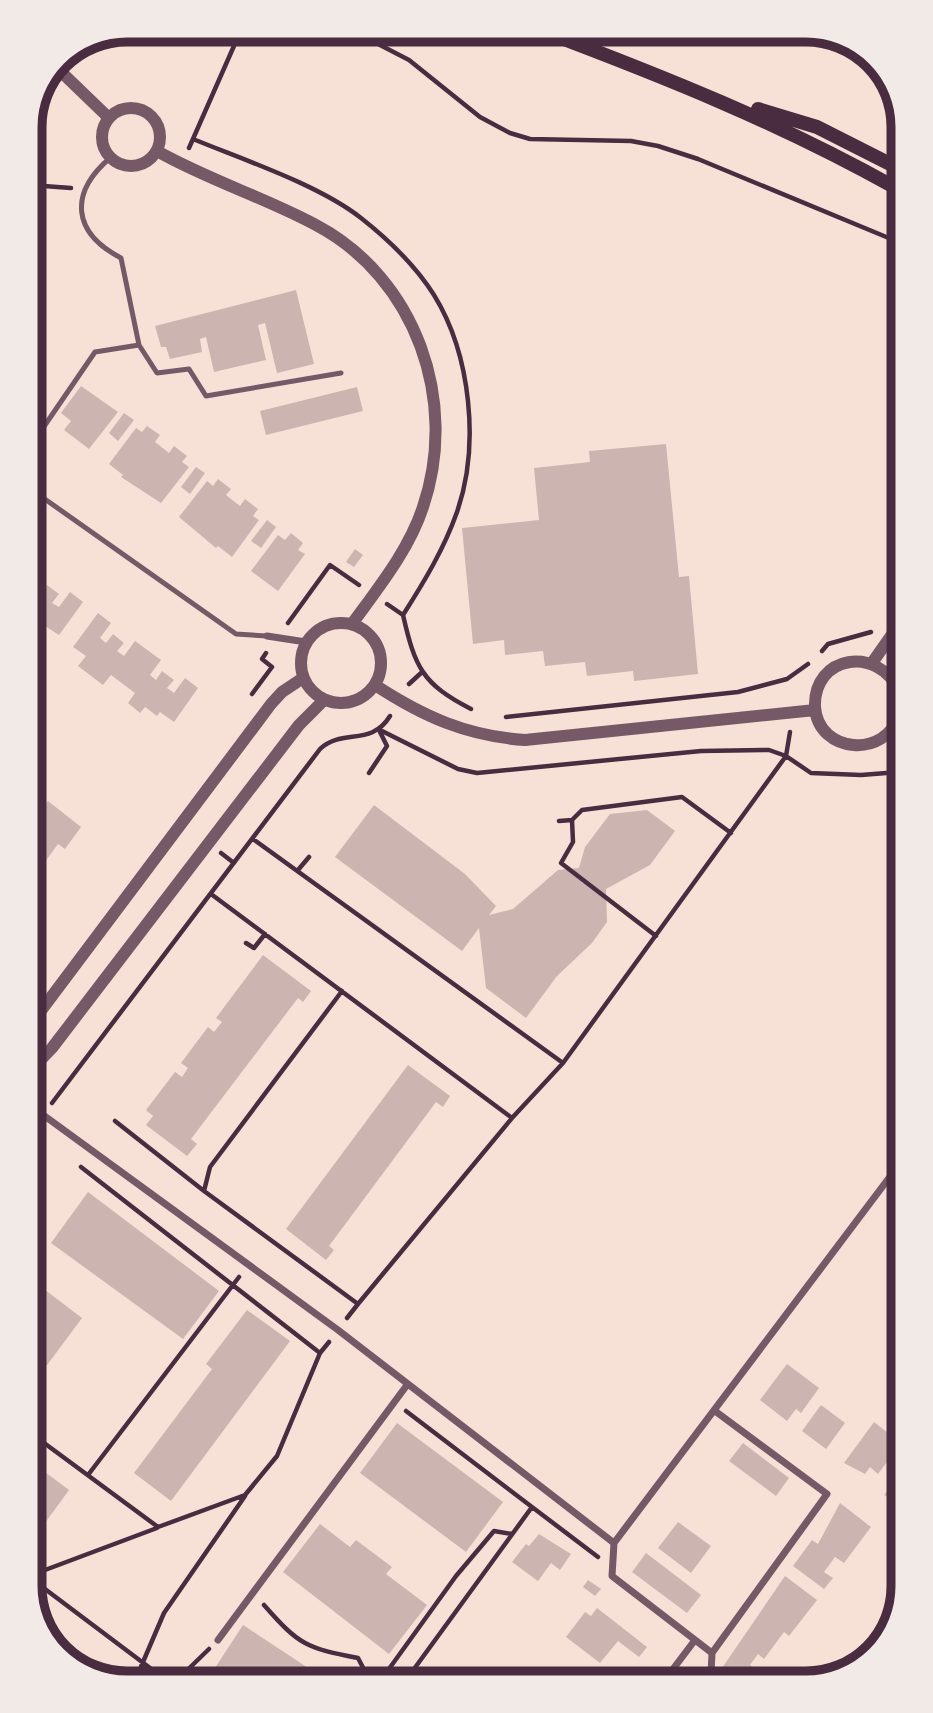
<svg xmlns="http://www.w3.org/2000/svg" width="933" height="1713" viewBox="0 0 933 1713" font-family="'Zilla Slab',serif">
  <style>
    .building { fill: #ccb4b1 }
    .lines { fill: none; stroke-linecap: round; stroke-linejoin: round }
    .path { stroke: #4a2c40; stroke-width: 4.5 }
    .service { stroke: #755966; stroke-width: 5 }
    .minor { stroke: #755966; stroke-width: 7 }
    .tertiary { stroke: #755966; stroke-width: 12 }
    .secondary { stroke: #4a2c40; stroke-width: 14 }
    .rim { fill: none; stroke: #4a2c40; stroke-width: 9 }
  </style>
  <rect width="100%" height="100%" fill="#f7e1d7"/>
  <path class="building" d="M296 290 314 364 277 373 265 323 258 325 266 360 214 372 206 337 200 339 202 352 170 359 166 347H161L155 326Z
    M81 386 118 412 89 449 64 430 71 421 61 413Z
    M357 387 363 411 266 435 260 411Z
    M124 413 134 420 118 441 109 433Z
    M147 426 160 435 155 442 169 453 174 446 187 456 182 462 189 467 161 503 121 477 123 475 109 464 136 428 142 432Z
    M666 444 679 577 689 576 698 674 634 681 633 671 587 676 585 662 545 666 543 651 505 655 504 640 473 644 462 528 539 520 534 468 590 462 589 451Z
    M196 467 205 473 190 494 181 487Z
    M218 479 231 489 226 495 240 506 245 499 258 509 253 516 259 520 232 557 218 546 216 548 179 517 207 481 213 486Z
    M267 520 276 527 261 548 251 541Z
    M291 533 303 543 298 550 305 554 278 591 251 571 278 535 285 540Z
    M355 549 363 555 354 567 346 562Z
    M32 564 46 574 35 589 41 594 47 585 59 594 52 603 59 607 70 592 83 602 59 635 45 626 38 636 32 632Z
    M98 613 111 623 100 638 106 643 113 634 124 643 117 651 124 656 135 641 161 660 150 675 156 680 162 671 174 680 167 688 174 693 185 678 198 688 174 722 160 712 157 716 145 707 140 713 128 703 135 693 111 675 103 685 78 666 86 656 73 647Z
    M48 801 81 827 65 849 58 844 34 877 33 807 40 811Z
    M374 805 465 874 496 906 489 915 513 909 558 870 579 868 585 847 610 814 647 810 675 831 650 865 606 889 607 922 592 943 557 976 526 1018 486 988 479 928 462 951 335 857Z
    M263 955 311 991 303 1002 298 998 191 1139 197 1144 187 1156 146 1125 153 1116 146 1110 175 1072 182 1077 188 1068 181 1063 208 1027 214 1032 222 1022 216 1018Z
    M408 1065 450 1096 443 1107 436 1102 329 1246 334 1250 326 1260 286 1229Z
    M88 1192 219 1291 183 1339 51 1243Z
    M36 1283 82 1318 36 1380Z
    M247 1310 290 1341 171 1501 134 1473 212 1369 206 1364Z
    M787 1364 819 1388 801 1413 796 1409 787 1421 760 1400Z
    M821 1405 845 1423 826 1449 802 1431Z
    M874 1422 902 1444V1467L890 1458 878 1474 870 1467 865 1474 844 1463Z
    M397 1423 503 1502 466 1552 360 1473Z
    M743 1443 789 1478 776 1496 729 1461Z
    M37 1466 69 1490 37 1534Z
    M902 1471 903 1506 884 1495Z
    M840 1503 871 1527 844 1563 835 1557 824 1572 833 1578 824 1589 793 1566 812 1540 818 1544Z
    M678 1522 711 1546 691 1573 658 1548Z
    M320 1524 350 1547 356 1540 392 1567 386 1574 427 1605 389 1654 283 1572Z
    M539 1534 571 1554 560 1570 551 1563 538 1581 512 1562 526 1544 529 1546Z
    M646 1553 701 1595 687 1613 632 1572Z
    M785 1576 817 1600 789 1636 784 1632 764 1659 758 1654 750 1665 766 1676 728 1677 720 1671Z
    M588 1580 601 1589 595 1596 583 1587Z
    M597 1608 647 1647 639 1657 618 1641 600 1663 566 1637 585 1612 591 1616Z
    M243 1625 328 1681 217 1682 209 1677Z"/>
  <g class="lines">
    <path class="path" d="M351 30 409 60 480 117 510 133 530 139 631 141 658 146 698 159 896 241
      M193 139C244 160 319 185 361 218 389 240 415 265 434 295 471 355 480 446 457 512 444 549 424 582 403 615 415 667 422 684 471 709
      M189 148 241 30
      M30 185 71 188
      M387 604 403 615
      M288 623 330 565 359 585
      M822 651 828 644 871 632
      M409 684 421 673
      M252 694 272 667 262 659 266 653
      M506 717 738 692 787 679 808 664
      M380 730 458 769 477 773 701 751 769 750 786 756 811 773 861 775 899 772
      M369 773 387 746 380 732
      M572 820 582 810 682 797 731 833
      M559 821 572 820 573 842 561 863 656 936
      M253 839 563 1063
      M221 853 234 863
      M298 870 309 857
      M211 894 512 1118
      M246 943 254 948 265 934
      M52 1103 320 749C343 728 371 747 390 716
      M115 1121 204 1191 358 1304 347 1318
      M81 1167 320 1353 329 1342
      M204 1191 210 1167 342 991
      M358 1304 512 1118 563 1063 786 756 790 732
      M406 1411 532 1507
      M36 1437 158 1527 245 1495 277 1456 320 1353
      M88 1475 239 1277
      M37 1573 157 1528
      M37 1583 170 1683
      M264 1605C299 1645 306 1648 358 1658L370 1681
      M381 1680 456 1576 494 1531 512 1534
      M406 1680 532 1507 598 1557
      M134 1683 164 1613 245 1496
      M174 1683 209 1649"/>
    <path class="service" d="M110 158C68 194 73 233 121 258L139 345 157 373 189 369 206 396 341 373
      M32 444 95 352 139 345
      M32 490 236 634 267 636"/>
    <path class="minor" d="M267 636 306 642
      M35 1109 338 1330 614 1543 901 1162
      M614 1543 612 1576 712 1653 711 1674 715 1677
      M218 1640 407 1385
      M712 1653 827 1494 715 1411
      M667 1677 695 1640"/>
    <path class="tertiary" d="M55 66 109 118
      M102 137a29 29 0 1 1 58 0a29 29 0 1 1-58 0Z
      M157 151C208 180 264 197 316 225 416 278 459 401 423 507 409 550 378 588 352 624
      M301 663a40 40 0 1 1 80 0a40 40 0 1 1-80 0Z
      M872 663 898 626
      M375 685C424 717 467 736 525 740L815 710
      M899 691C878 645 813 655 815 707 818 754 887 759 899 714
      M34 1020 271 704 282 692 303 678
      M35 1066 52 1048 299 725 324 700"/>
    <path class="secondary" d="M540 30C665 77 780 123 896 188
      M758 109 817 127 896 167"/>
  </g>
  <path d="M0 0H933V1713H0ZM127 42H806A85 85 0 0 1 891 127V1586A85 85 0 0 1 806 1671H127A85 85 0 0 1 42 1586V127A85 85 0 0 1 127 42Z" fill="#f1eae7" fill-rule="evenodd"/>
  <path class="rim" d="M127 42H806A85 85 0 0 1 891 127V1586A85 85 0 0 1 806 1671H127A85 85 0 0 1 42 1586V127A85 85 0 0 1 127 42Z"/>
</svg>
